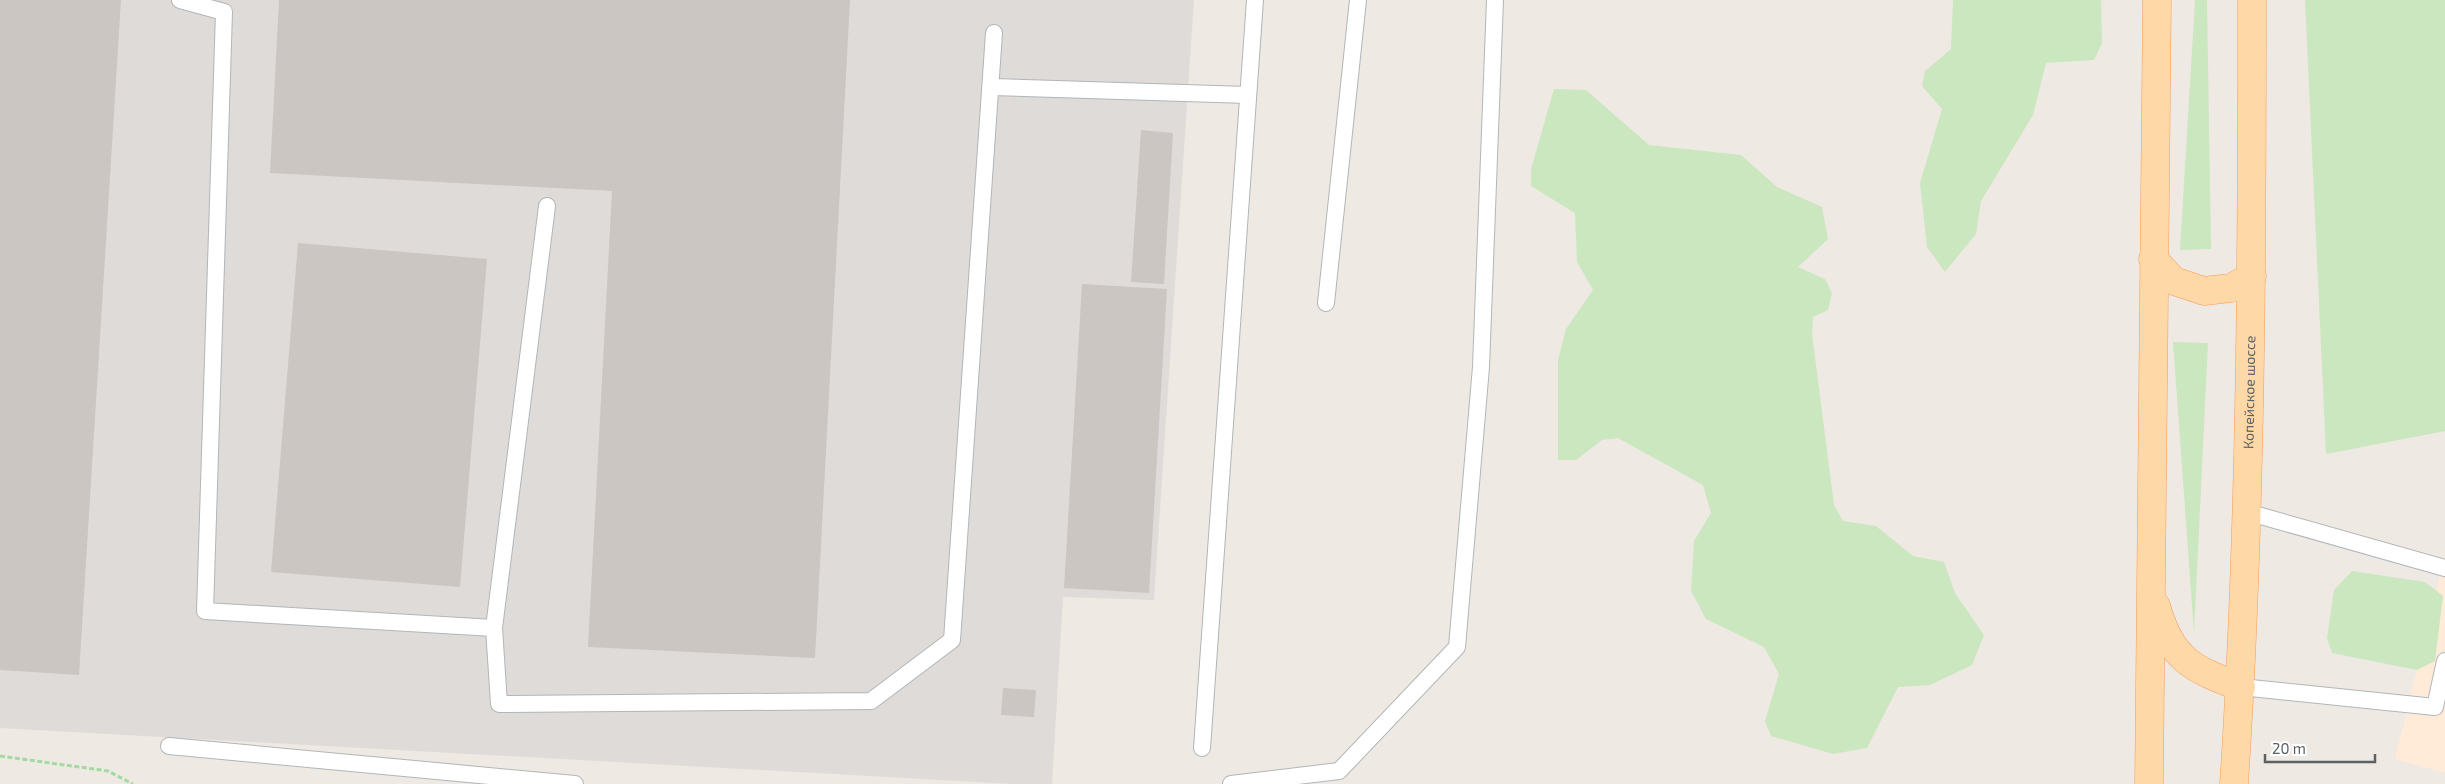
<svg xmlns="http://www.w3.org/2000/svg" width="2445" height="784" viewBox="0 0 2445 784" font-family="'Exo 2',sans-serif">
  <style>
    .commercial { fill: #ffebd8 }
    .industrial { fill: #dfdbd8 }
    .green { fill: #cae7bf }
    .building { fill: #ccc6c2 }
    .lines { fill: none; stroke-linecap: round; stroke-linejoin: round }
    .service-casing { stroke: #b1b6b9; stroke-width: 18 }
    .primary-casing { stroke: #f69b54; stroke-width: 29 }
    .path { stroke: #a2daa1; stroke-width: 3; stroke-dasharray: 5 2.5; stroke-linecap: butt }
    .service { stroke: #fff; stroke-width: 16 }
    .primary { stroke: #ffd8a8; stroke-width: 28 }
    .labels { text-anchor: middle; stroke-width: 5; stroke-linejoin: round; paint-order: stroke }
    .street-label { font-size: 14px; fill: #5b6264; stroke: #fff }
  </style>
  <rect width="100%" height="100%" fill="#efe9e3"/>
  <path class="commercial" d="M2445 555V773L2395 759Z"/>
  <path class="industrial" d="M0 0H1194L1154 600 1063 597 1052 784H1013L0 728Z"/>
  <path class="green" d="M1953 0H2101L2102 43 2094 60 2046 63 2033 115 1981 201 1976 234 1945 272 1927 247 1920 183 1942 109 1922 86 1925 71 1951 49Z
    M2195 0H2207L2211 249 2180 250Z
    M2305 0H2445V431L2326 454Z
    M1554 89 1586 90 1649 145 1741 155 1777 187 1822 207 1828 239 1798 267 1825 279 1832 293 1828 310 1813 317 1812 334 1834 505 1843 521 1876 526 1913 556 1944 562 1955 593 1984 635 1972 665 1930 685 1898 687 1867 748 1833 754 1771 736 1765 721 1779 674 1764 647 1706 619 1691 591 1694 541 1711 513 1703 485 1618 438 1602 440 1576 460H1558V360L1566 329 1593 290 1577 262 1575 213 1531 186V169Z
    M2173 342 2208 343 2194 633Z
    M2352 571 2425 582 2443 596 2435 661 2417 670 2332 653 2327 638 2334 590Z"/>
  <path class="building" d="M0 0H121L79 675 0 670Z
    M279 0H850L815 658 588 647 612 191 270 173Z
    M1141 130 1173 133 1164 284 1131 282Z
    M298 243 487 259 460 587 271 572Z
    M1082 284 1167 289 1149 593 1064 588Z
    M1003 688 1036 690 1034 717 1001 715Z"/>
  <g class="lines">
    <g class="service-casing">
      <path id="service" d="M180 0 224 12 205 611 494 628 499 704 871 701 952 640 994 33
        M991 87 1248 95
        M1326 303 1358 0
        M2247 512 2445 568
        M494 628 547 206
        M2241 687 2435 707 2445 661
        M169 746 575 784
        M1202 748 1255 0
        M1231 784 1339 771 1457 647 1481 367 1495 0"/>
    </g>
    <g class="primary-casing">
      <g id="primary">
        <path d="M2153 259 2174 281 2204 291 2231 288 2252 276"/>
        <path d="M2156 606C2171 659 2191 669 2241 687"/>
        <path d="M2149 784 2157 0"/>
        <path id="s1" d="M2234 784C2251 523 2252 261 2252 0"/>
      </g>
    </g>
    <path class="path" d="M0 756 108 771 133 784"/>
    <use href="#service" class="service"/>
    <use href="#primary" class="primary"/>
  </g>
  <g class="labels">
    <g class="street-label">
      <text dy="5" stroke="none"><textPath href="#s1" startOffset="392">Копейское шоссе</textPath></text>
    </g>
  </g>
  <path d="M2265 754v8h110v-8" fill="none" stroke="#5b6264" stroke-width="2.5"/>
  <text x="2272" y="754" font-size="15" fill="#5b6264" stroke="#ffffff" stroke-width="4" paint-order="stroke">20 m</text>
</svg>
